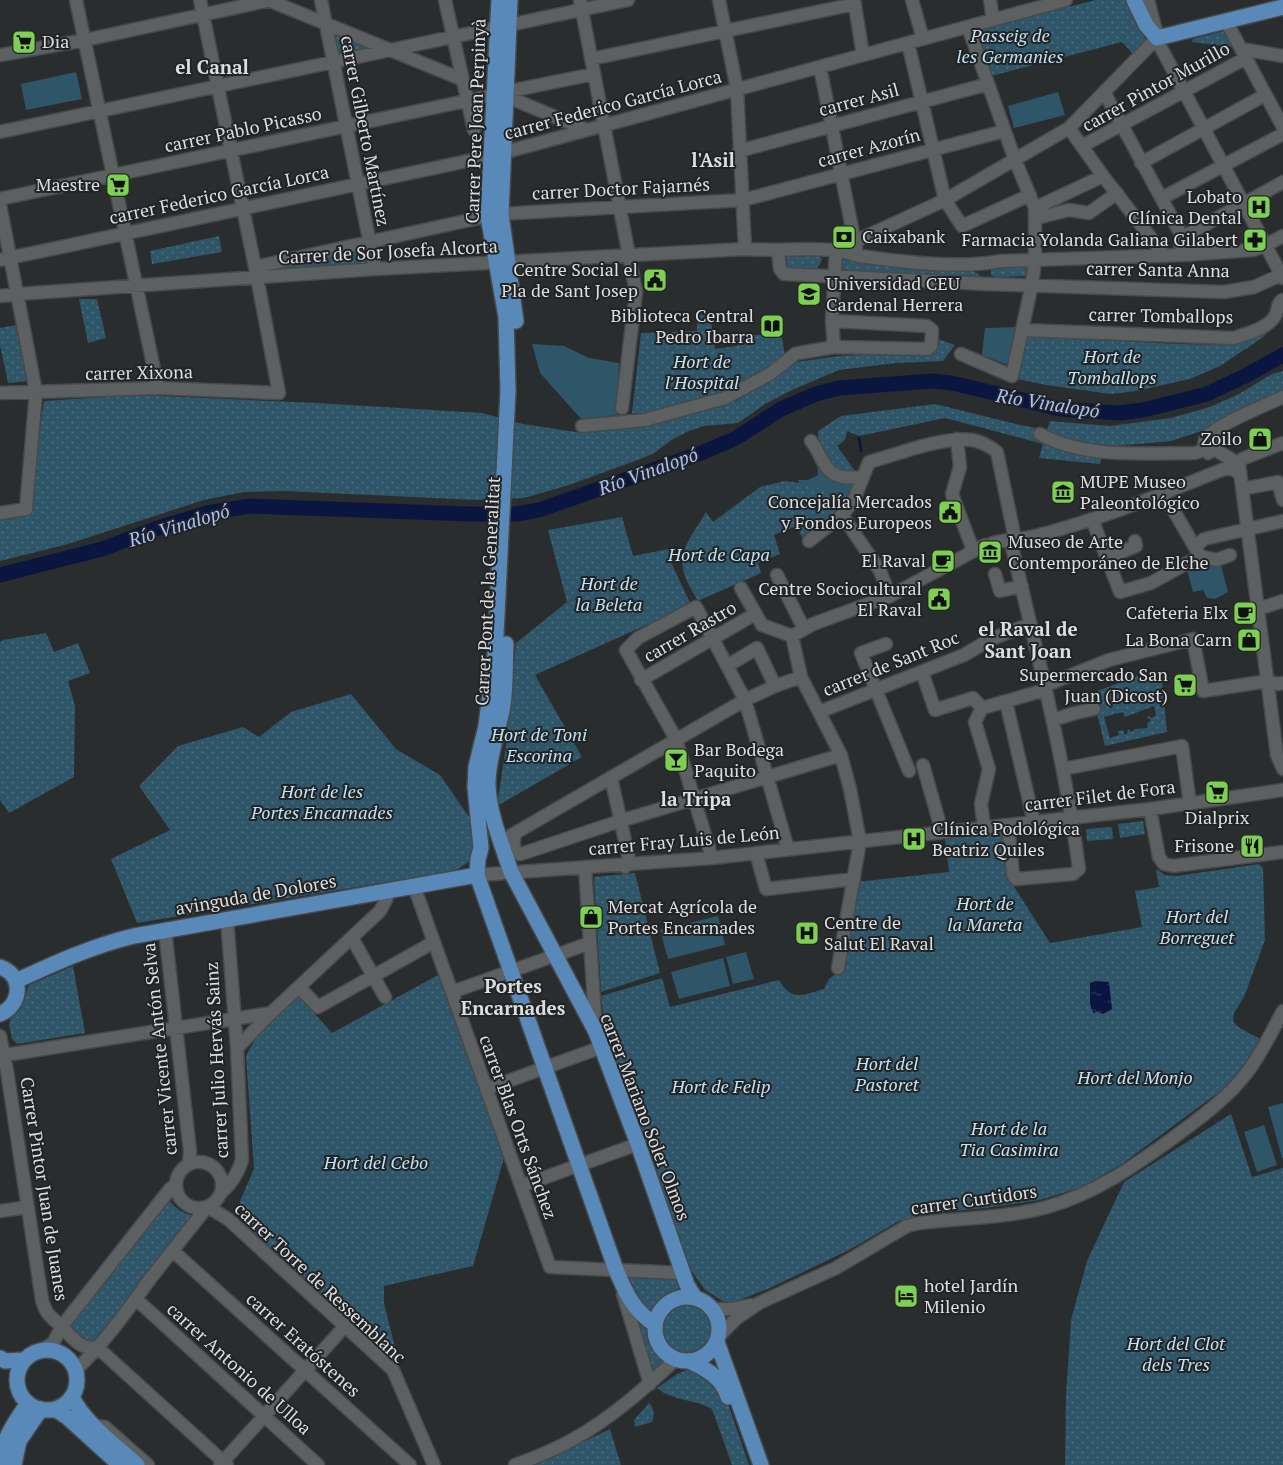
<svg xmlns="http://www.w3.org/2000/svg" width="1283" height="1465" viewBox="0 0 1283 1465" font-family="'PT Serif',serif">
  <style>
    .grass { fill: #2e5568 }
    .park { fill: url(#park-dots); fill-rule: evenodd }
    .water { fill: url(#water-ripples) }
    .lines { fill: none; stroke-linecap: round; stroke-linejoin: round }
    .stream { stroke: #0b1640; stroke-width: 2.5 }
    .river { stroke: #0b1640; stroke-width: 15 }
    .minor-casing { stroke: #47494a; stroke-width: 15 }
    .major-casing { stroke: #47494a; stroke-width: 18 }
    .minor { stroke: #5d6061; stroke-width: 12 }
    .major { stroke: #5889b8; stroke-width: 15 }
    .labels { text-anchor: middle; stroke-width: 4; stroke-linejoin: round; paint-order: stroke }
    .park-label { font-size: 18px; font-style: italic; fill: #c0e3f6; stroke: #212324 }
    .poi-label { font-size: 18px; fill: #dcdedf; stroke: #212324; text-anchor: end }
    .street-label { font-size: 18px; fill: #dcdedf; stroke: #212324 }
    .neighbourhood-label { font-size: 19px; font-weight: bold; fill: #dcdedf; stroke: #212324 }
    .water-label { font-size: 19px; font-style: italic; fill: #aac0fd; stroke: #212324 }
  </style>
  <defs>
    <pattern id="park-dots" width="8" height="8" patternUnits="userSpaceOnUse" patternTransform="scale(1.25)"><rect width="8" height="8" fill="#2e5568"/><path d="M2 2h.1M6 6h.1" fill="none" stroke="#4c6d7d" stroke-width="1.8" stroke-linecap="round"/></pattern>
    <pattern id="water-ripples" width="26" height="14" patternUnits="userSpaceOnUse" patternTransform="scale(1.25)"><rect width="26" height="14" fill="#0b1640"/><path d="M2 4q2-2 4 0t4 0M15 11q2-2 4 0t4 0" fill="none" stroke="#2e375b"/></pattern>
  </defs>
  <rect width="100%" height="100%" fill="#2a2d2e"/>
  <path class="grass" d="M76 72 82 99 26 110 21 84Z
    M1058 92 1065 115 1014 128 1008 106Z
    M1016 327 1008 365 982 355 985 328Z
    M532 344 564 346 589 358 619 363 617 415 582 420 540 373Z
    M817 461 858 480 841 514 807 484 799 483 798 480H808L818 475Z
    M1207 559 1220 561 1228 592 1215 599 1207 598 1203 590 1193 592 1187 570Z
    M718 916 725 945 668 959 660 930Z
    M746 952 754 979 733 984 726 957Z
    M723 958 730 986 679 999 671 972Z
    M1283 1103V1158H1282L1268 1107Z
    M1264 1125 1277 1165 1257 1172 1244 1132Z"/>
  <path class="park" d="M1096 0H1125L1146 40 1133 54 1122 42 991 76 980 39 984 28Z
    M1224 31 1233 47 1192 42 1193 39Z
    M332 34 373 49 337 56Z
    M219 236 222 252 152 264 150 251Z
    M366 248 370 266 260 270Z
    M787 255H818L822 259 820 264 816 269H787Z
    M846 258 969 269 979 274 980 278 845 272 842 269 843 259Z
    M1023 264 1028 265 1027 276 995 277 991 275V270L994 268Z
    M79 299H97L106 338 88 343Z
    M710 314 715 349 737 346 736 337 781 333 785 355 782 360 728 392 647 415 632 413 641 333 697 331V315Z
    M17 325 28 381 8 383 0 345V328Z
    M1269 331 1262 338 1220 366 1190 379 1136 391 1111 394 1046 385 1017 379 1027 336C1070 338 1113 341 1156 343 1194 344 1234 349 1269 331Z
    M935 338 955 345 943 361 896 363 839 370 792 390 765 404 738 423 704 426 689 431 673 439 654 453 643 458 566 486 524 498 477 500 285 491 244 492 204 500 68 544 0 561V519L27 515 44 401 136 395 317 403 482 413 523 424 583 433 606 426 649 424 719 407 738 400 796 362 839 356 930 352Z
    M1283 371V394L1208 429 1171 441 1104 447 1100 464 1039 458 1043 444 945 418 859 436 847 431 845 440 837 446 855 471C850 472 844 473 839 471 824 466 818 445 818 431L841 416 935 404 1020 425 1047 430 1050 421 1110 426 1171 418 1210 407 1239 394 1272 374Z
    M785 481 807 484 823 490 841 514 804 542 797 526 774 535 780 554 758 563 761 573 698 601C671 558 682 552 706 512L713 522 760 487Z
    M622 517 633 556 674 548 670 560 691 605 535 675 582 757 497 806 506 746 516 643 567 602 548 530Z
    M46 633 54 652 78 643 90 673 68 681 75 706 74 777 9 813 0 800V642L3 640Z
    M1161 670 1167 732 1105 746 1092 693 1143 674ZM1154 706 1156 715 1152 718 1148 716 1147 717 1151 720 1147 724 1148 728 1135 729 1132 732 1128 729 1127 734H1124L1123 730 1118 731 1119 735 1110 738 1104 717 1123 712 1125 717Z
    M351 694 396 749 440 775 476 827 474 856 470 861 455 871 137 923 111 859 170 830 139 786 178 746 243 727 259 737 291 712Z
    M1143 821 1145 834 1120 838 1118 824Z
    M1112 827 1113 839 1087 841 1086 829Z
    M1005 830 1011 882 1050 943 1142 927 1135 891 1159 887 1156 869 1165 875 1177 876 1259 864 1263 868 1265 940 1244 997 1234 1013 1233 1021 1238 1027 1260 1039 1242 1068 1223 1089 1122 1164 1082 1187 1040 1200 984 1208 925 1214 899 1221 849 1250 770 1288 737 1301 726 1303 705 1290 691 1270 606 1034 601 996 662 978 670 1007 779 980C792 1002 803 995 824 989L829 979 843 968 856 882 949 872 945 838Z
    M635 873 660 973 601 992 594 877Z
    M73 966 85 1033 17 1044 12 1039 9 1024 11 1018 21 1008 29 985Z
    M438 975 504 1158 473 1266 384 1286V1303L399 1364 246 1226 241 1213 240 1201 254 1169 246 1056C260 1028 275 1014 297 994L332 1033Z
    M1231 1114 1252 1177 1283 1168V1465H1065L1066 1396 1071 1320 1087 1261 1124 1182Z
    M168 1199C176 1209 182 1213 194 1216L97 1342 90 1344 71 1331 70 1322Z
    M624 1273 679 1277C680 1301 663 1297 652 1316L636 1300Z
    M688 1303C743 1314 695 1381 667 1347 657 1336 657 1318 670 1309 675 1305 682 1304 688 1303Z
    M635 1313C640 1317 646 1323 649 1329 653 1342 654 1351 665 1361L656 1373 651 1370Z
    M692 1368 703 1373 725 1395 749 1465H732L712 1409C695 1399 672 1401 657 1388L677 1374Z
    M649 1403C654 1408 655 1415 652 1422L635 1427 634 1420Z
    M610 1429 621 1465H530L547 1459Z"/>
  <path class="water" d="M1096 981 1109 982 1112 1009 1103 1014 1097 1012 1093 1013 1090 1004V983Z"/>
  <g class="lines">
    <path class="stream" d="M859 438 861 451"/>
    <path class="river" d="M0 575 102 549 155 529 207 513 250 506 470 514H516L539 510 704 452 736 438 781 409 816 394 839 388 932 381 952 383 1060 409 1120 413 1143 410 1207 394 1245 376 1283 355"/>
    <g class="minor-casing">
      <path id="minor" d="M76 0 158 388
        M268 0 461 79
        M321 0 375 269
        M445 0 474 130
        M580 0 636 292 622 408
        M719 0 737 89 745 249
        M854 0 863 55
        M912 0 923 39
        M990 0 993 20
        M1148 0 1160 46 1283 278
        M1226 21 1283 127
        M908 43 945 200 962 226 1030 195
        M1241 49 1283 56
        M0 55 85 40 271 0
        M591 59 855 4
        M820 67 856 248
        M505 92 594 74
        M1104 92 1192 255
        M505 96 587 130
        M1069 128 1103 176 1165 256
        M0 132 628 0
        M1082 146 1246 58
        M739 151 988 84
        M1141 163 1265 95
        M1162 198 1283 134
        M0 199 494 95
        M0 205 36 392 26 509 0 513
        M1035 208 1103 176
        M501 214 743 200 1004 131
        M1036 218 1069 210 1089 213 1117 193
        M1180 245 1183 237 1283 182
        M778 251 780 269 784 274 987 284 1224 292 1254 287 1283 274
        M0 260 491 156 1066 0
        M255 267 488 216
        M0 296 18 294 375 269 745 249C776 251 804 248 834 250 842 250 851 255 860 256 903 262 959 269 1001 261L1182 255 1253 250 1262 247 1283 236
        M1022 330 1233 338C1246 334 1270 328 1276 314 1279 307 1276 306 1282 300
        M834 347 832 321 836 250 945 200 1069 128 1157 38
        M961 354 1012 376 1032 284 1035 260V208L1015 160 968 27
        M0 393 158 388 279 393 255 267 200 0
        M582 426 645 420 725 398 770 374 795 354 799 353 834 347 928 349 931 346 932 330 927 326 832 321
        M1040 434C1084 459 1147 453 1195 453L1204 450
        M957 439 960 467 952 494 973 550
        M811 441C821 453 823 473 842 477 848 478 856 477 862 478
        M1205 444 1208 442 1212 444 1214 447 1212 451 1208 453 1204 448C1204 445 1204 443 1205 440 1210 427 1268 404 1283 397
        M1214 449 1239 464
        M1239 464 1277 755 1283 769
        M1239 464 1242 459 1283 443
        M1242 489 1278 482 1283 500
        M1154 497 1224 469H1233L1240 474
        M842 515 880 571 890 596
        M1092 519 1120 592 1151 583 1200 556 1216 560 1230 555
        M809 541 842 515 854 500 869 462C899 454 942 436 972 440 980 441 991 447 997 452L1014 534 1012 547C1037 653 1065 760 1079 869L1073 874 1016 879 1013 875 1008 825
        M993 543C1007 539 1021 540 1035 536 1075 526 1115 512 1154 497L1164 499 1171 506 1200 556
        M1195 547 1204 539 1283 521
        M1107 558 1136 546 1135 541
        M995 574 1000 591 1022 586
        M777 575 804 629
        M741 588 762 625 792 636
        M1258 609 1283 601
        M792 636 801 677 841 755 850 789 860 841 838 968
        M792 636 813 624 890 596 985 545
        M886 644 861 653 909 771
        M727 666 757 648 775 686
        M922 672 935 710 973 698 982 708
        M641 680 755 614
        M1044 686 1109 660 1193 639 1203 691 1268 681 1278 684 1283 683
        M1006 702 1034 822
        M819 712 964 655 991 639 1030 624
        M1053 720 1075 713 1094 709
        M923 765 942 832
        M1063 769 1182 746 1190 804
        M611 777 630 864 625 867
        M1150 809 1159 857 1164 864 1173 866 1283 852
        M984 827 981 804 989 769 975 722 982 708 1045 690
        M516 833C512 841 513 847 518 854H521L620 821 841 755
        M510 836 745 700 775 686 801 677
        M756 853 766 889 854 879
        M712 858 676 739 626 650 638 638 696 607 745 700 788 849
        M585 867 596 1032
        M477 875 712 858 1150 809 1283 790
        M414 886 550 1267 682 1273
        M165 930 190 1151 189 1163
        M352 938 385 997
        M299 987 318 1007 434 942
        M452 992 590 943
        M0 1036 7 1071 42 1300C47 1317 51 1316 62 1327 74 1339 79 1349 98 1348
        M237 1048 271 1013 380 911 386 900 388 891
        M5 1055 271 1013
        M486 1089 602 1047
        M176 1185a23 23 0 1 1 46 0a23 23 0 1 1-46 0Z
        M521 1186 638 1144
        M221 1193C232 1183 238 1174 242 1160L237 1048 227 919
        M208 1207 228 1219 393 1370 434 1465
        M0 1211 28 1207
        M173 1251 410 1465
        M623 1294 650 1384
        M137 1300 318 1465
        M712 1309H732L752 1305
        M718 1337 737 1318 759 1303 836 1268 907 1226 919 1223C960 1218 1008 1218 1047 1207 1094 1194 1133 1167 1173 1138 1200 1118 1228 1098 1249 1070 1262 1052 1272 1031 1283 1011
        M98 1348 227 1465
        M42 1350 53 1343 62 1326 170 1189 175 1185
        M75 1371C104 1343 127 1311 150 1279 169 1255 188 1231 207 1207
        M94 1426 105 1427 148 1465
        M220 1465 345 1326
        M515 1465C534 1458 554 1450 572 1440 610 1419 644 1389 675 1360"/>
    </g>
    <g class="major-casing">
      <path id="major" d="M499 0 488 216 506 317 508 391 495 655 486 726 476 767 475 787 481 848 478 859 477 875 616 1270C627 1295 632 1308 655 1325
        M510 0 501 214 516 321
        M1134 0 1146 25 1157 38 1283 7
        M506 644C505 664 506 685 503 705 499 730 489 755 488 780 487 809 502 845 511 872L596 1032 638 1144 687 1285 695 1298
        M0 967C24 975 22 1005 0 1014
        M16 981C55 963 92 946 134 936L477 875
        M655 1329a32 32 0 1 1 64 0a32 32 0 1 1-64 0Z
        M717 1342 761 1465
        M17 1380a30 30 0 1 1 60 0a30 30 0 1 1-60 0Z
        M0 1358 5 1361 24 1360
        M691 1362C708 1370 722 1378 728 1397
        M72 1397C85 1423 115 1445 137 1465
        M55 1409 67 1417 120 1465
        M1 1465C1 1441 15 1422 28 1403
        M14 1465 19 1441 41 1409"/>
    </g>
    <use href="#minor" class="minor"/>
    <use href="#major" class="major"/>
  </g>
  <defs>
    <g id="supermarket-square" transform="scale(1.25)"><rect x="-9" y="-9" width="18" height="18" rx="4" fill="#7ed053" stroke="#212324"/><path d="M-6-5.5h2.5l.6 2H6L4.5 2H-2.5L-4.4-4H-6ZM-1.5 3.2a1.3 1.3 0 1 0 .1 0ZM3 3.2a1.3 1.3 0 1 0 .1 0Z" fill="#111"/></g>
    <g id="hospital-square" transform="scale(1.25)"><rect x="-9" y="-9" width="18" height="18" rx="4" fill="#7ed053" stroke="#212324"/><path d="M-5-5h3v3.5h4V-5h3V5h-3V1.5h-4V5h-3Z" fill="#111"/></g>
    <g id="bank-square" transform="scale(1.25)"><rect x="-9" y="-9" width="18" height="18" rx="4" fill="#7ed053" stroke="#212324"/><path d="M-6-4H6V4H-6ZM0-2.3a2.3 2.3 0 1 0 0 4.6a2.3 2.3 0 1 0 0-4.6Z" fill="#111"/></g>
    <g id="pharmacy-square" transform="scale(1.25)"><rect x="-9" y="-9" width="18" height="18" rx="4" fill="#7ed053" stroke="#212324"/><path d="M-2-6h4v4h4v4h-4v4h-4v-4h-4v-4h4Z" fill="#111"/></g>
    <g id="civic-square" transform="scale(1.25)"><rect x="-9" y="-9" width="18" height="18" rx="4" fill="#7ed053" stroke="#212324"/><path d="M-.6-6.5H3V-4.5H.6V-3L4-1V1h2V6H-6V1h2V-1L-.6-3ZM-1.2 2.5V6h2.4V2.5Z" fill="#111"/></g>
    <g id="university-square" transform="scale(1.25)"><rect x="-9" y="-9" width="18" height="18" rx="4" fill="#7ed053" stroke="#212324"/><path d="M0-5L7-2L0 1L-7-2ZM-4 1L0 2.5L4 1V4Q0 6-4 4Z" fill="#111"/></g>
    <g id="library-square" transform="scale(1.25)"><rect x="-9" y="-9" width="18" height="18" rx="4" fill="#7ed053" stroke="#212324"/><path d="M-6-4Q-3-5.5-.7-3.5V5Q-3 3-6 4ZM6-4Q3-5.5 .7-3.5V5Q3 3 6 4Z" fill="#111"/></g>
    <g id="shop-square" transform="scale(1.25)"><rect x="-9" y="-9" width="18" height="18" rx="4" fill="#7ed053" stroke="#212324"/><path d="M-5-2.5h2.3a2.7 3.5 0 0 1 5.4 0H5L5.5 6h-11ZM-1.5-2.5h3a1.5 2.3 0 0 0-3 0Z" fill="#111"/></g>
    <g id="museum-square" transform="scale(1.25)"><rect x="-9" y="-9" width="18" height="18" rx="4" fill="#7ed053" stroke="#212324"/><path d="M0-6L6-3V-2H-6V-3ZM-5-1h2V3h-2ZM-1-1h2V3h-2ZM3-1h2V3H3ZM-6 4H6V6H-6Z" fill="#111"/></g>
    <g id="cafe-square" transform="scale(1.25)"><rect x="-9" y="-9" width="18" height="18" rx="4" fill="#7ed053" stroke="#212324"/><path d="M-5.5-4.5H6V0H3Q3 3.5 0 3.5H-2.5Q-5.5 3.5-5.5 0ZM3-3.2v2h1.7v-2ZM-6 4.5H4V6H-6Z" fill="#111"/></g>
    <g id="bar-square" transform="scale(1.25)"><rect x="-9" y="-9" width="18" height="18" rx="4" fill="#7ed053" stroke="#212324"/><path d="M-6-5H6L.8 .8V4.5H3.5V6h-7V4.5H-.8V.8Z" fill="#111"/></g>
    <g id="restaurant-square" transform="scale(1.25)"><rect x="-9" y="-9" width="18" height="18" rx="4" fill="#7ed053" stroke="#212324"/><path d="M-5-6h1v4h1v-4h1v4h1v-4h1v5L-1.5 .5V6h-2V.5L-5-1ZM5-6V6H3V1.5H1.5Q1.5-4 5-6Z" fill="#111"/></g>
    <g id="hotel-square" transform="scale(1.25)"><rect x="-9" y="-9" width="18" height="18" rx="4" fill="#7ed053" stroke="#212324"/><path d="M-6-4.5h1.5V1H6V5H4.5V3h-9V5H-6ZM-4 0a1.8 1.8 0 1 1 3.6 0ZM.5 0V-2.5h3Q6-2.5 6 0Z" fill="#111"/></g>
  </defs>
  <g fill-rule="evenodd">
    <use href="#supermarket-square" x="24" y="42"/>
    <use href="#supermarket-square" x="118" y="185"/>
    <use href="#hospital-square" x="1259" y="207"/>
    <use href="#bank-square" x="844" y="237"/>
    <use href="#pharmacy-square" x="1255" y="240"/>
    <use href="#civic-square" x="655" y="280"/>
    <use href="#university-square" x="809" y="294"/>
    <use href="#library-square" x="772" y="326"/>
    <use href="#shop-square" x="1260" y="439"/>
    <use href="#museum-square" x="1063" y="492"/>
    <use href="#civic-square" x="950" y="512"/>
    <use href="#museum-square" x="990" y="552"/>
    <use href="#cafe-square" x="943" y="561"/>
    <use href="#civic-square" x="939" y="599"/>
    <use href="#cafe-square" x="1245" y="613"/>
    <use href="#shop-square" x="1249" y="640"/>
    <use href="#supermarket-square" x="1185" y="685"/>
    <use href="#bar-square" x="676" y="760"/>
    <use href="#supermarket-square" x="1217" y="792"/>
    <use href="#hospital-square" x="914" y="839"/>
    <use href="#restaurant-square" x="1252" y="846"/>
    <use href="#shop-square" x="591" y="917"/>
    <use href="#hospital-square" x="807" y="933"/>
    <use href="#hotel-square" x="906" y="1296"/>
  </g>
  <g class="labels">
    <g class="park-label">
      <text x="1010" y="42">Passeig de<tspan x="1010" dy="21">les Germanies</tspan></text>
      <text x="1112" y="363">Hort de<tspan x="1112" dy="21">Tomballops</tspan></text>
      <text x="702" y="368">Hort de<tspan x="702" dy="21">l'Hospital</tspan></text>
      <text x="719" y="561">Hort de Capa</text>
      <text x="609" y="590">Hort de<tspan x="609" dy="21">la Beleta</tspan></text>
      <text x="539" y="741">Hort de Toni<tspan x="539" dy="21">Escorina</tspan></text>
      <text x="322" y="798">Hort de les<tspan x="322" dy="21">Portes Encarnades</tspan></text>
      <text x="985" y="910">Hort de<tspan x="985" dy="21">la Mareta</tspan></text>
      <text x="1197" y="923">Hort del<tspan x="1197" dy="21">Borreguet</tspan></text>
      <text x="887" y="1070">Hort del<tspan x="887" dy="21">Pastoret</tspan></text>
      <text x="1135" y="1084">Hort del Monjo</text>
      <text x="721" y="1093">Hort de Felip</text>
      <text x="1009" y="1135">Hort de la<tspan x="1009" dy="21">Tia Casimira</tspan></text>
      <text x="376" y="1169">Hort del Cebo</text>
      <text x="1176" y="1350">Hort del Clot<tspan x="1176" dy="21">dels Tres</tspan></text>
    </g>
    <g class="poi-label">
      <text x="42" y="48" text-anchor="start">Dia</text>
      <text x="100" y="191">Maestre</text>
      <text x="1242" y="203">Lobato<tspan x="1242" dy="21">Clínica Dental</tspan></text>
      <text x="862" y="243" text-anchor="start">Caixabank</text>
      <text x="1238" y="246">Farmacia Yolanda Galiana Gilabert</text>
      <text x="638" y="276">Centre Social el<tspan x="638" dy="21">Pla de Sant Josep</tspan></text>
      <text x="826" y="290" text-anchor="start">Universidad CEU<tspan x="826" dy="21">Cardenal Herrera</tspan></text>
      <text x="754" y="322">Biblioteca Central<tspan x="754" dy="21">Pedro Ibarra</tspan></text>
      <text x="1242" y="445">Zoilo</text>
      <text x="1080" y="488" text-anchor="start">MUPE Museo<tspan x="1080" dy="21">Paleontológico</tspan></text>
      <text x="932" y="508">Concejalía Mercados<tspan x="932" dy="21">y Fondos Europeos</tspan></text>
      <text x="1008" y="548" text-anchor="start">Museo de Arte<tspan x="1008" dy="21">Contemporáneo de Elche</tspan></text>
      <text x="926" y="567">El Raval</text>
      <text x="922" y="595">Centre Sociocultural<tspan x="922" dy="21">El Raval</tspan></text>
      <text x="1228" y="619">Cafeteria Elx</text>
      <text x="1232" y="646">La Bona Carn</text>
      <text x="1168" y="681">Supermercado San<tspan x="1168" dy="21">Juan (Dicost)</tspan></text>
      <text x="694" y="756" text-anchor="start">Bar Bodega<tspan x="694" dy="21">Paquito</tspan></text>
      <text x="1217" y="824" text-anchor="middle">Dialprix</text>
      <text x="932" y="835" text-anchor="start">Clínica Podológica<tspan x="932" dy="21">Beatriz Quiles</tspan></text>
      <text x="1234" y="852">Frisone</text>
      <text x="608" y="913" text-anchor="start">Mercat Agrícola de<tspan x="608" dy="21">Portes Encarnades</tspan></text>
      <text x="824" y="929" text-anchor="start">Centre de<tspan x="824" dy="21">Salut El Raval</tspan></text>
      <text x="924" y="1292" text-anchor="start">hotel Jardín<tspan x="924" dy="21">Milenio</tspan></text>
    </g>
    <g class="street-label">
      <text transform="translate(1156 87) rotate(-29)" y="6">carrer Pintor Murillo</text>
      <text transform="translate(859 100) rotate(-15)" y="6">carrer Asil</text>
      <text transform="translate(613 105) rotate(-15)" y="6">carrer Federico García Lorca</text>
      <text transform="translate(476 121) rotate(-88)" y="6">Carrer Pere Joan Perpinyà</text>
      <text transform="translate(243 130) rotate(-12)" y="6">carrer Pablo Picasso</text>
      <text transform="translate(365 131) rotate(79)" y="6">carrer Gilberto Martínez</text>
      <text transform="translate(869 148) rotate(-15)" y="6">carrer Azorín</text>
      <text transform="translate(621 189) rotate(-3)" y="6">carrer Doctor Fajarnés</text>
      <text transform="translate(219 195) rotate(-12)" y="6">carrer Federico García Lorca</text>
      <text transform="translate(388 252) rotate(-3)" y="6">Carrer de Sor Josefa Alcorta</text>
      <text transform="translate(1158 270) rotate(1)" y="6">carrer Santa Anna</text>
      <text transform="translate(1161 316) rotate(1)" y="6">carrer Tomballops</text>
      <text transform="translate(139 373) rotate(-1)" y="6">carrer Xixona</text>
      <text transform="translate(488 591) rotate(-87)" y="6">Carrer Pont de la Generalitat</text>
      <text transform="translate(690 632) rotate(-30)" y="6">carrer Rastro</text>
      <text transform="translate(891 664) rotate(-22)" y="6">carrer de Sant Roc</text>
      <text transform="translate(1100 796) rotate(-7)" y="6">carrer Filet de Fora</text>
      <text transform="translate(684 841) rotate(-5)" y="6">carrer Fray Luis de León</text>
      <text transform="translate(256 895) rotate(-10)" y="6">avinguda de Dolores</text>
      <text transform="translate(160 1049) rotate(-96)" y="6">carrer Vicente Antón Selva</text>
      <text transform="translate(217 1060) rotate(-93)" y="6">carrer Julio Hervás Sainz</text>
      <text transform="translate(645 1117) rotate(69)" y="6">carrer Mariano Soler Olmos</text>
      <text transform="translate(518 1127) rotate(70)" y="6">carrer Blas Orts Sánchez</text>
      <text transform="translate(44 1189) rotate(81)" y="6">Carrer Pintor Juan de Juanes</text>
      <text transform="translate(974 1200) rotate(-8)" y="6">carrer Curtidors</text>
      <text transform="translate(320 1283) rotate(43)" y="6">carrer Torre de Ressemblanc</text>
      <text transform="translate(303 1345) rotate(42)" y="6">carrer Eratóstenes</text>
      <text transform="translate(239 1369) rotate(42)" y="6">carrer Antonio de Ulloa</text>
    </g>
    <g class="neighbourhood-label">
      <text x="212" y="74">el Canal</text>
      <text x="713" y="167">l'Asil</text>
      <text x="1028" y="636">el Raval de<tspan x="1028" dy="22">Sant Joan</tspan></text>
      <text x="696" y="806">la Tripa</text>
      <text x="513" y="993">Portes<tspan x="513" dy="22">Encarnades</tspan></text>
    </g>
    <g class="water-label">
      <text transform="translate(1048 403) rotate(9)" y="7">Río Vinalopó</text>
      <text transform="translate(648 471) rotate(-20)" y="7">Río Vinalopó</text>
      <text transform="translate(179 525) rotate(-17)" y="7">Río Vinalopó</text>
    </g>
  </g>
</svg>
